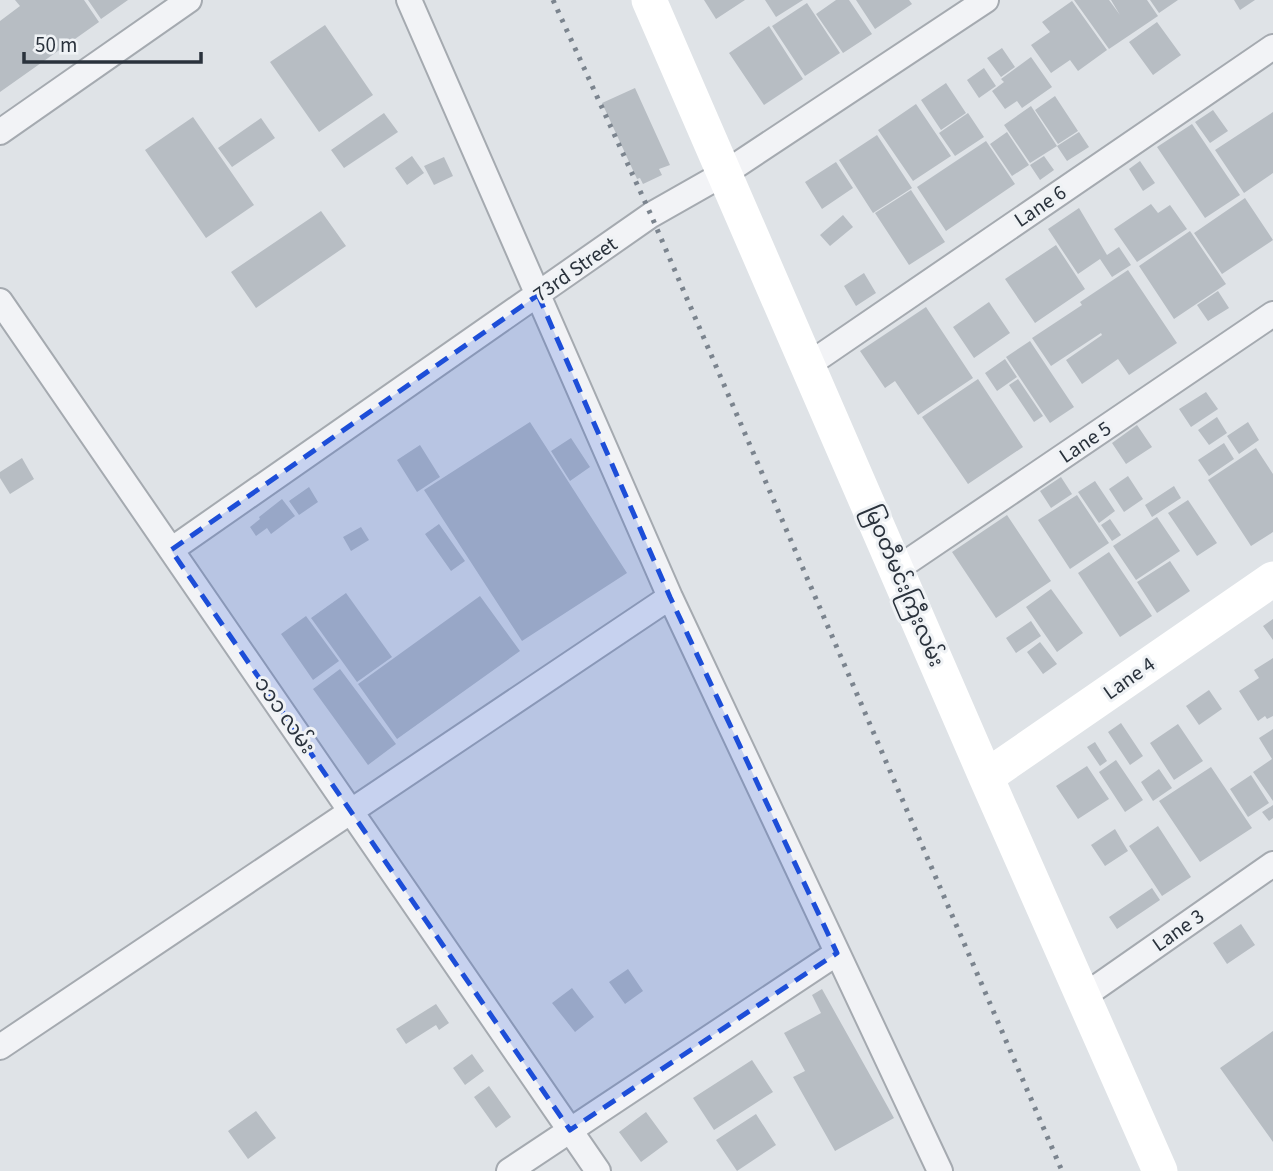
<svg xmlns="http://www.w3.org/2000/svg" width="1273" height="1171" viewBox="0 0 1273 1171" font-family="'Source Sans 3','Noto Sans Myanmar',sans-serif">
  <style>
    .building { fill: #b7bdc3 }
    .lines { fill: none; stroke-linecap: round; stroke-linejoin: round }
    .street-casing { stroke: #a5aab0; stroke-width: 28 }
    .street { stroke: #f2f3f6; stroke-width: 24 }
    .secondary { stroke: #fff; stroke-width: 35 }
    .rail { stroke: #7b848e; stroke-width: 5; stroke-dasharray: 3.5 7; stroke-linecap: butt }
    .marked { fill: #1d4ed8; fill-opacity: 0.2; stroke: #1d4ed8; stroke-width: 5; stroke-dasharray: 14 9; stroke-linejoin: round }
    .labels { text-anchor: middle; stroke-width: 6; stroke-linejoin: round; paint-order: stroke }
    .street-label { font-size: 21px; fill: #2a323c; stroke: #eff2f5 }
  </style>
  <rect width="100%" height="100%" fill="#dfe3e7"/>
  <path class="building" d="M15 0H84L99 22 0 92V21L20 6Z
    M88 0H128L101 19Z
    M704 0H745L716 19Z
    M765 0H803L776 17Z
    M836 0H849L872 34 843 53 816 14Z
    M856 0H909L912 4 875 29Z
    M1074 0H1109L1120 15 1111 0H1147L1158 16 1109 49Z
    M1150 0H1178L1159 13Z
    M1234 0H1255L1240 10Z
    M1072 1 1107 50 1078 71 1070 60 1051 73 1031 45 1050 32 1042 22Z
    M807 3 840 53 805 76 772 26Z
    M1157 22 1181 55 1153 75 1129 42Z
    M325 25 373 95 319 132 270 62Z
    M769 26 803 79 764 105 729 53Z
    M1002 48 1015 67 1001 77 987 58Z
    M1031 57 1052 87 1022 108 1017 101 1005 109 992 91 1004 82 1001 79Z
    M984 68 996 86 979 98 967 80Z
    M946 83 966 113 941 130 921 100Z
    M635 88 670 165 659 169 662 175 643 184 640 178 637 179 602 103Z
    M1055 96 1078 131 1058 144 1035 110Z
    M916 104 951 156 913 181 878 130Z
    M1031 106 1057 146 1030 163 1004 125Z
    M1213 110 1228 131 1210 143 1195 122Z
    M1273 112V173L1244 193 1215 150Z
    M384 113 398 132 344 168 331 150Z
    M968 113 984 137 955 156 939 133Z
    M193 117 254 205 206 238 145 150Z
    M261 118 275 138 232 167 218 148Z
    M1192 124 1240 195 1205 218 1157 147Z
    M1007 132 1029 165 1012 176 990 144Z
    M1079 132 1089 147 1067 161 1057 146Z
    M877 135 912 188 873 213 839 160Z
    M986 141 1015 184 946 231 917 187Z
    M412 156 424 173 407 185 395 168Z
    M1044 156 1054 170 1040 180 1030 165Z
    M444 157 453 176 434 185 424 166Z
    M1140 161 1155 183 1143 191 1129 169Z
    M836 162 853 188 822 209 805 182Z
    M911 190 945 242 909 265 875 213Z
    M1245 198 1273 240 1222 274 1194 233Z
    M1151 204 1158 213 1170 205 1187 229 1137 262 1114 229Z
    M1079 208 1107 255 1119 247 1131 265 1112 277 1100 259 1078 274 1048 229Z
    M321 211 346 246 256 308 231 272Z
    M843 215 853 227 830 246 820 235Z
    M1190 231 1226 284 1174 319 1139 266Z
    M1056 245 1085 289 1035 323 1005 279Z
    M1128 270 1177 343 1129 375 1118 359 1082 384 1066 360 1102 335 1101 333 1051 366 1032 338 1082 305 1080 302Z
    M864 273 876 293 856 306 844 286Z
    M1218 291 1229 308 1208 321 1197 305Z
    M989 302 1010 333 974 358 953 327Z
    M926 307 973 378 918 415 895 381 885 388 860 351Z
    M1030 341 1074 407 1050 423 1006 357Z
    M1005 359 1017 377 997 391 985 373Z
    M978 379 1023 447 968 484 922 417Z
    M1018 379 1043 416 1034 422 1009 385Z
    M1206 392 1218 409 1191 427 1179 409Z
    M1217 417 1227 433 1209 445 1198 430Z
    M530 422 627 573 522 641 424 490Z
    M1248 422 1259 440 1239 454 1227 436Z
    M1137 425 1152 447 1126 464 1112 443Z
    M571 438 590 467 570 481 551 451Z
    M1224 443 1234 459 1209 476 1198 460Z
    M420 445 440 477 417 492 397 460Z
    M1256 448 1273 474V532L1251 546 1208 480Z
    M22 458 34 479 10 494 0 478V472Z
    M1128 476 1143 499 1124 512 1109 489Z
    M1061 477 1072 494 1051 508 1040 491Z
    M1095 481 1115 511 1099 523 1078 492Z
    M1174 486 1181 498 1152 517 1145 505Z
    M309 487 318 502 299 515 289 501Z
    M1077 495 1109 543 1070 569 1038 520Z
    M282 499 295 516 271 534 267 528 256 536 250 527 260 519 259 517Z
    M1188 500 1217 543 1197 556 1168 513Z
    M1007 515 1051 581 996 618 952 552Z
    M1157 517 1180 551 1136 580 1113 546Z
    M1110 519 1121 535 1112 541 1101 525Z
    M439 524 465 561 451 571 425 534Z
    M361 527 369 540 351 551 343 537Z
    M1109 552 1152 616 1120 637 1078 573Z
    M1170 561 1190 591 1157 613 1137 582Z
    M1051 589 1083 633 1057 652 1026 607Z
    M346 593 392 657 357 682 311 618Z
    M480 596 520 651 397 739 358 684Z
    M306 616 339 661 313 680 281 634Z
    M1273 619V640L1263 626Z
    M1031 621 1041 636 1016 653 1006 638Z
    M1040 642 1057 664 1043 674 1027 652Z
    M1273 658V716L1267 719 1265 716 1258 721 1239 691 1259 678 1254 670Z
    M340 669 396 744 368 765 313 689Z
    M1209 690 1222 709 1199 725 1186 706Z
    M1121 723 1143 756 1130 765 1108 732Z
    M1178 724 1203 761 1174 780 1150 743Z
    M1273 729V801L1253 772 1272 759 1259 738Z
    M1095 742 1107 761 1100 766 1087 747Z
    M1116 760 1143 800 1125 812 1099 772Z
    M1087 766 1109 799 1078 819 1056 786Z
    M1211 767 1252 828 1200 862 1159 801Z
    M1159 769 1172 788 1153 801 1141 782Z
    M1251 775 1269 803 1248 817 1230 789Z
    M1273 805V818L1269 821 1262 812Z
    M1158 826 1191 877 1162 896 1129 846Z
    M1115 829 1128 851 1105 866 1091 845Z
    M1152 888 1160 900 1117 929 1109 917Z
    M1241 924 1255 945 1227 964 1213 943Z
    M628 969 643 991 625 1004 609 982Z
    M572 988 594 1017 575 1032 552 1003Z
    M822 989 894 1118 835 1151 793 1077 805 1071 784 1033 821 1013 812 995Z
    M436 1004 449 1023 439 1030 436 1025 406 1044 396 1029Z
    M1273 1031V1142L1220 1068Z
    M472 1054 484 1071 465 1085 453 1068Z
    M752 1060 773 1092 714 1130 693 1098Z
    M489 1086 511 1117 496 1128 474 1097Z
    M256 1111 276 1138 248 1159 228 1131Z
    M646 1112 668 1142 641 1162 619 1132Z
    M756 1114 776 1145 737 1171 716 1140Z"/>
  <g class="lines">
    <g class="street-casing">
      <path id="street" d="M409 0 670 597 940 1171
        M0 132 189 0
        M0 301 598 1171
        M808 365 1273 47
        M171 550 651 215 725 173 986 0
        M897 569 1273 314
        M1084 996 1273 864
        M0 1047 670 597
        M509 1171 837 953"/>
    </g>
    <use href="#street" class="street"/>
    <path class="secondary" d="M649 0 986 777 1160 1171
      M986 777 1273 579"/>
    <path class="rail" d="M553 0 651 215 1062 1171"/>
  </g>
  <path class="marked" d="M538 295 670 597 837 953 570 1130 171 550Z"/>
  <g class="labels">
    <g class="street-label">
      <text transform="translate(1040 206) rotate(-34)" y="7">Lane 6</text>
      <text transform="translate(575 269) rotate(-35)" y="7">73rd Street</text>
      <text transform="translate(1085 442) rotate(-34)" y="7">Lane 5</text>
      <text transform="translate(904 586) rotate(67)" y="7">မြဝတီမင်းကြီးလမ်း</text>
      <text transform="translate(1129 678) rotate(-35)" y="7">Lane 4</text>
      <text transform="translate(285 715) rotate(55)" y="7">၁၁၁ လမ်း</text>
      <text transform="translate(1178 930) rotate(-35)" y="7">Lane 3</text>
    </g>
  </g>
  <path d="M24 52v10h177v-10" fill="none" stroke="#2a323c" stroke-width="3.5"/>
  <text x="35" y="52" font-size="21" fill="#2a323c" stroke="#eff2f5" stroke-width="5" paint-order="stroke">50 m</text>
</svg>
